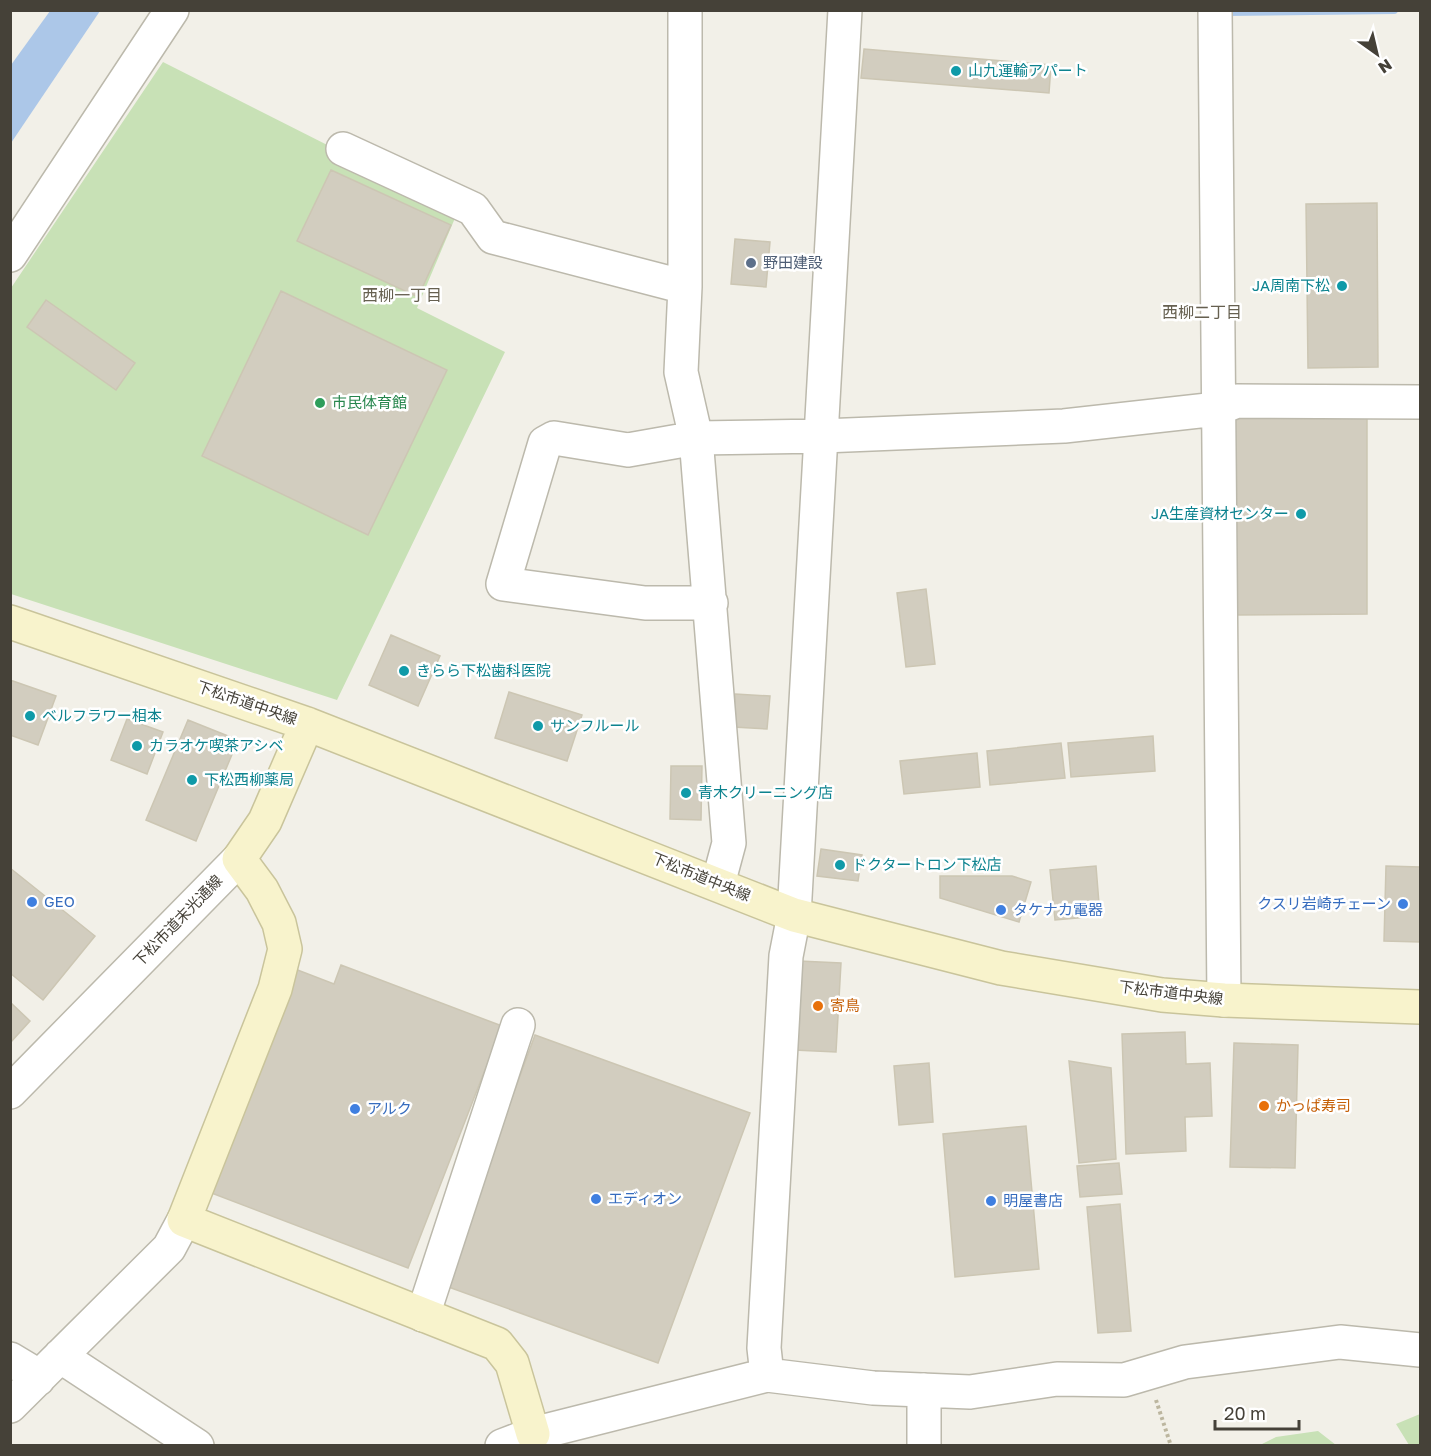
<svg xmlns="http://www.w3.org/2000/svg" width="1431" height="1456" viewBox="0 0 1431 1456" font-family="'Golos Text','Noto Sans JP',sans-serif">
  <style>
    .green { fill: #c8e1b6 }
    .water { fill: #acc7e8 }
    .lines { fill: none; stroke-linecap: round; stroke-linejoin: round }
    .stream { stroke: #acc7e8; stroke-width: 8 }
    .building { fill: #d2cdbf; stroke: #ccc6b3; stroke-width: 1.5 }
    .street-casing { stroke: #bcb9ac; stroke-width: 36 }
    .secondary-casing { stroke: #c9c49b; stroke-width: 36 }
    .path { stroke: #bcb69f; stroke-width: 4; stroke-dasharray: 3 3; stroke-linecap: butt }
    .street { stroke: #fff; stroke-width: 33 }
    .secondary { stroke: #f8f3cc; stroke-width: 33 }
    .culture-dot { fill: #0f9aa8; stroke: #fff; stroke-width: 2 }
    .service-dot { fill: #5c6f8a; stroke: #fff; stroke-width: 2 }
    .leisure-dot { fill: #2e9e5b; stroke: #fff; stroke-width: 2 }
    .shop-dot { fill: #3f7fe0; stroke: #fff; stroke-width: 2 }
    .food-dot { fill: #e8710a; stroke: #fff; stroke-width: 2 }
    .labels { text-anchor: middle; stroke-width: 5; stroke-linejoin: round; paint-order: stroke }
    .culture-label { font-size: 15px; fill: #0d838f; stroke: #fff; text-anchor: start }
    .service-label { font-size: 15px; fill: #4e5e75; stroke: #fff; text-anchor: start }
    .leisure-label { font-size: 15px; fill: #27864d; stroke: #fff; text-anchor: start }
    .street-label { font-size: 15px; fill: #454138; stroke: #fff }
    .shop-label { font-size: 15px; fill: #366cbe; stroke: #fff; text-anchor: start }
    .food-label { font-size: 15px; fill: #c56008; stroke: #fff; text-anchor: start }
    .neighbourhood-label { font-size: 16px; fill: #666050; stroke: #fff }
  </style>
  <rect width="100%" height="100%" fill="#f2f0e8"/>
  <path class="green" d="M163 62 458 211 417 308 505 352 337 700 11 594V288Z
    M1420 1414V1445H1409L1396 1424Z
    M1318 1431 1336 1445H1260L1276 1437Z"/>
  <path class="water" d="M50 11H100L11 143V65Z"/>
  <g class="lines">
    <path class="stream" d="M1226 17V12L1394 10"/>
  </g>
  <path class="building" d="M864 49 1051 65 1049 93 861 78Z
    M331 170 451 225 418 297 297 241Z
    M1377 203 1378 367 1308 368 1306 204Z
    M735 239 770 242 766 287 731 284Z
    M281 291 447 370 368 535 202 456Z
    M46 300 135 363 116 390 27 327Z
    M1235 414H1367V614L1235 615Z
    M926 589 935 664 906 667 897 593Z
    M391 635 440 656 418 706 369 685Z
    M10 680 56 696 38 745 10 735Z
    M509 692 582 715 567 761 495 738Z
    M735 694 770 696 767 729 733 727Z
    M127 719 163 732 147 774 111 760Z
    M188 720 238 740 196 841 146 820Z
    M1153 736 1155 771 1071 777 1068 743Z
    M1061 743 1065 778 990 785 987 751Z
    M977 753 980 787 904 794 900 761Z
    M671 766H702L701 820 670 819Z
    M821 849 862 855 858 881 817 876Z
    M1096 866 1100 916 1055 920 1050 870Z
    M1386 866 1420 867V942L1384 941Z
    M10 868 95 936 43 1000 10 973Z
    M940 876H1012L1031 882 1019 922 940 898Z
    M799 961 841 963 836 1052 794 1050Z
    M341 965 502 1026 408 1268 209 1192 295 969 334 984Z
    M10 1002 30 1021 10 1043Z
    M1185 1032 1186 1064 1210 1063 1212 1116 1185 1117 1186 1151 1126 1154 1122 1034Z
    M535 1035 750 1113 658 1363 443 1285Z
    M1234 1043 1298 1045 1295 1168 1230 1167Z
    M1069 1061 1111 1068 1116 1159 1079 1163Z
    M929 1063 933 1122 899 1125 894 1066Z
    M1026 1126 1039 1269 955 1277 943 1134Z
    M1119 1163 1122 1194 1080 1197 1077 1166Z
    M1120 1204 1131 1331 1098 1333 1087 1207Z"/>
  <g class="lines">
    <g class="street-casing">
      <path id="street" d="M685 10V287L681 372 696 438 729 843 718 884
        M1215 10 1224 1000
        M343 149 473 209 493 237 685 287
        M10 255 172 10
        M711 603H645L503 584 545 443 554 438 628 450 696 438 823 436 1064 426 1217 409 1237 401 1420 402
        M10 1092 239 859
        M423 1315 518 1025
        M60 1356 197 1446
        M10 1359 30 1371 38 1379
        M767 1375 764 1348 786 956 794 915 845 10
        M10 1406 169 1248 184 1220
        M502 1446 533 1434 767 1375 873 1388 970 1392 1057 1379 1124 1380 1185 1362 1340 1342 1420 1350
        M924 1446V1390"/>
    </g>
    <g class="secondary-casing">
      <path id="secondary" d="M10 622 307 724 794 915 1001 968 1162 995 1224 1000 1420 1007
        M307 724 265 821 239 859 262 890 279 923 285 949 275 989 184 1220 497 1344 512 1363 533 1434"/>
    </g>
    <path class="path" d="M1156 1400 1171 1446"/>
    <use href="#street" class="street"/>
    <use href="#secondary" class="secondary"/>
  </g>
  <g class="culture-dot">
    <circle cx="956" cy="71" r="6"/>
    <circle cx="1342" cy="286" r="6"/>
    <circle cx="1301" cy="514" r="6"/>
    <circle cx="404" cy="671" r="6"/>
    <circle cx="30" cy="716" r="6"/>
    <circle cx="538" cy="726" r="6"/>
    <circle cx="137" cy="746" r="6"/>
    <circle cx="192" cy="780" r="6"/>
    <circle cx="686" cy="793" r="6"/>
    <circle cx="840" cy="865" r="6"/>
  </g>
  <circle class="service-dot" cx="751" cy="263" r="6"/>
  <circle class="leisure-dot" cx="320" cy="403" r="6"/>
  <g class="shop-dot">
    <circle cx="32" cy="902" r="6"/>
    <circle cx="1403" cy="904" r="6"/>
    <circle cx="1001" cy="910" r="6"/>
    <circle cx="355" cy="1109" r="6"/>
    <circle cx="596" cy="1199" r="6"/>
    <circle cx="991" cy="1201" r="6"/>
  </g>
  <g class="food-dot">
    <circle cx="818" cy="1006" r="6"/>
    <circle cx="1264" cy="1106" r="6"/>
  </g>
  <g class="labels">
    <g class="culture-label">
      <text x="968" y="76">山九運輸アパート</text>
      <text x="1330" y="291" text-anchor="end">JA周南下松</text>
      <text x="1289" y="519" text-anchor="end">JA生産資材センター</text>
      <text x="416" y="676">きらら下松歯科医院</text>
      <text x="42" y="721">ベルフラワー相本</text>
      <text x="550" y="731">サンフルール</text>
      <text x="149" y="751">カラオケ喫茶アシベ</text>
      <text x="204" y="785">下松西柳薬局</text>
      <text x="698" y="798">青木クリーニング店</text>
      <text x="852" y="870">ドクタートロン下松店</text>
    </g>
    <g class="service-label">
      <text x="763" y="268">野田建設</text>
    </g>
    <g class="leisure-label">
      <text x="332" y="408">市民体育館</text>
    </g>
    <g class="street-label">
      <text transform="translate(247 703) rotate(19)" y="5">下松市道中央線</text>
      <text transform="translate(701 877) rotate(22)" y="5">下松市道中央線</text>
      <text transform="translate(178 921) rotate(-46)" y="5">下松市道末光通線</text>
      <text transform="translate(1171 993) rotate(7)" y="5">下松市道中央線</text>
    </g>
    <g class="shop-label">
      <text x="44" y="907">GEO</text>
      <text x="1391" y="909" text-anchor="end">クスリ岩崎チェーン</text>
      <text x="1013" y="915">タケナカ電器</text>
      <text x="367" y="1114">アルク</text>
      <text x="608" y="1204">エディオン</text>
      <text x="1003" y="1206">明屋書店</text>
    </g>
    <g class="food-label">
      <text x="830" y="1011">寄鳥</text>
      <text x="1276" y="1111">かっぱ寿司</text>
    </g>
    <g class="neighbourhood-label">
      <text x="402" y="301">西柳一丁目</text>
      <text x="1202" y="318">西柳二丁目</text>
    </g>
  </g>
  <rect width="1431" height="1456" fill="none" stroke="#454138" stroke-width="24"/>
  <g transform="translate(1377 54) rotate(146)" stroke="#ffffff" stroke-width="4.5" paint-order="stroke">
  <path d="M0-4.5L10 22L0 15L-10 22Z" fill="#454138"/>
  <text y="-9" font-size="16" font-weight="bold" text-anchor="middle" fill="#454138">N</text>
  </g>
  <path d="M1215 1420v9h84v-9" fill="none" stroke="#454138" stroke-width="3"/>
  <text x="1224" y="1420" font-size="18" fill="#454138" stroke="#ffffff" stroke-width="4.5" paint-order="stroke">20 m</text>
</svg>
